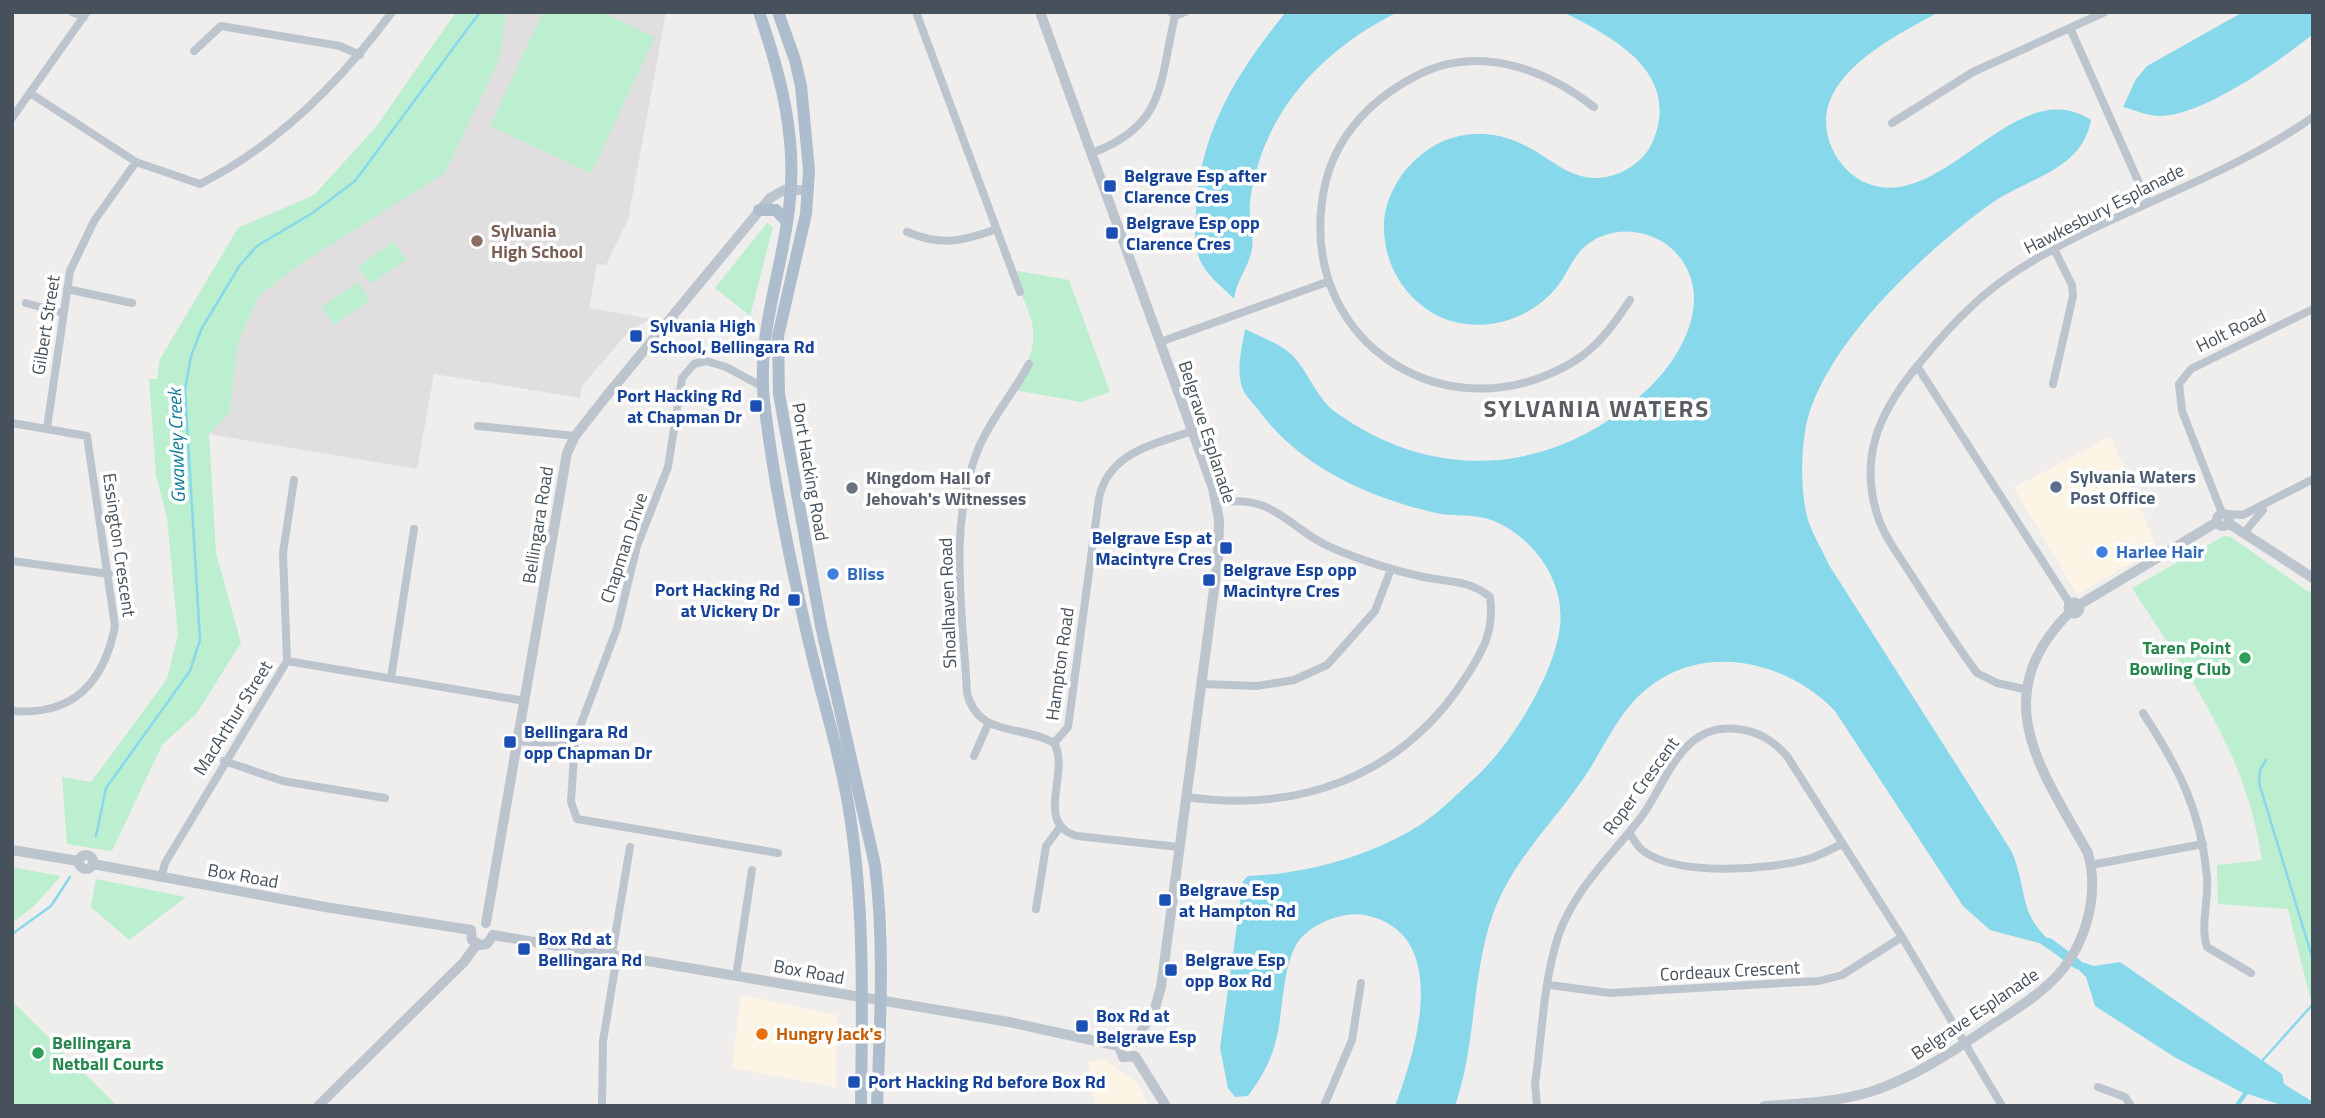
<svg xmlns="http://www.w3.org/2000/svg" width="2325" height="1118" viewBox="0 0 2325 1118" font-family="'Titillium Web',sans-serif">
  <style>
    .commercial { fill: #fcf5e6 }
    .education { fill: #e1dedf }
    .green { fill: #bbefcf }
    .water { fill: #88d8ec }
    .lines { fill: none; stroke-linecap: round; stroke-linejoin: round }
    .stream { stroke: #88d8ec; stroke-width: 2.5 }
    .canal { stroke: #88d8ec; stroke-width: 10 }
    .minor { stroke: #bcc5cd; stroke-width: 8 }
    .tertiary { stroke: #bcc5cd; stroke-width: 10 }
    .primary { stroke: #adbdcd; stroke-width: 12 }
    .transit-dot { fill: #1a4fb4; stroke: #fff; stroke-width: 2.5 }
    .education-dot { fill: #8d6e63; stroke: #fff; stroke-width: 2.5 }
    .service-dot { fill: #5c6f8a; stroke: #fff; stroke-width: 2.5 }
    .worship-dot { fill: #6b7280; stroke: #fff; stroke-width: 2.5 }
    .shop-dot { fill: #3f7fe0; stroke: #fff; stroke-width: 2.5 }
    .leisure-dot { fill: #2e9e5b; stroke: #fff; stroke-width: 2.5 }
    .food-dot { fill: #e8710a; stroke: #fff; stroke-width: 2.5 }
    .labels { text-anchor: middle; stroke-width: 7; stroke-linejoin: round; paint-order: stroke }
    .transit-label { font-size: 18px; font-weight: bold; fill: #164399; stroke: #fff; text-anchor: start }
    .street-label { font-size: 18px; fill: #46515b; stroke: #fff }
    .education-label { font-size: 18px; font-weight: bold; fill: #785e54; stroke: #fff; text-anchor: start }
    .service-label { font-size: 18px; font-weight: bold; fill: #4e5e75; stroke: #fff; text-anchor: start }
    .worship-label { font-size: 18px; font-weight: bold; fill: #5b616d; stroke: #fff; text-anchor: start }
    .shop-label { font-size: 18px; font-weight: bold; fill: #366cbe; stroke: #fff; text-anchor: start }
    .leisure-label { font-size: 18px; font-weight: bold; fill: #27864d; stroke: #fff; text-anchor: end }
    .food-label { font-size: 18px; font-weight: bold; fill: #c56008; stroke: #fff; text-anchor: start }
    .water-label { font-size: 19px; font-style: italic; fill: #0c7c99; stroke: #fff }
    .district-label { font-size: 24px; font-weight: bold; letter-spacing: 2px; fill: #5a5e63; stroke: #fff }
  </style>
  <rect width="100%" height="100%" fill="#f0eded"/>
  <path class="commercial" d="M2111 436 2157 549 2077 594 2014 488Z
    M741 995 837 1015 836 1087 732 1068Z
    M1105 1059 1137 1083 1149 1106H1095L1088 1062Z"/>
  <path class="education" d="M508 12H666L628 220 606 265 597 264 589 308 651 319 630 330 582 386 580 398 434 374 417 469 209 434 230 412 238 343 259 296 303 262Z"/>
  <path class="green" d="M456 12H507L498 62 445 173 303 262 259 296 238 343 230 412 209 434 216 553 241 643 197 713 162 745 112 851 67 844 62 777 91 782 167 679 178 635 167 517 156 476 149 379H157L160 359 238 228 314 195 376 127Z
    M543 12H601L655 37 591 173 490 126Z
    M767 223 773 227 750 316 715 288Z
    M394 242 406 260 370 284 358 266Z
    M1011 270 1069 280 1110 392 1081 402 1014 390C1046 333 1034 325 1011 270Z
    M358 282 370 300 334 325 321 307Z
    M2224 536 2231 537 2307 591 2313 592V1010L2288 909 2218 904 2217 865 2262 860C2246 751 2190 678 2132 588Z
    M12 867 61 876 33 907 12 923Z
    M96 879 186 897 129 940 91 907Z
    M12 1001 117 1106H12Z"/>
  <path class="water" d="M1286 12H1398C1321 50 1262 113 1250 201 1248 217 1254 233 1252 249 1249 267 1236 281 1234 299 1224 288 1209 278 1202 264 1193 248 1195 230 1196 212 1199 133 1237 72 1286 12Z
    M1563 12H1939C1893 37 1802 81 1832 148 1839 164 1852 178 1869 184 1944 212 2016 71 2091 120 2082 171 2026 178 1989 205 1924 252 1818 350 1805 432 1801 458 1801 486 1806 512 1809 529 1822 549 1829 565L2012 852C2030 897 2016 916 2061 950L2058 955 2039 943 1990 930 1963 906 1835 711C1782 656 1690 639 1633 702 1611 726 1598 760 1578 786 1548 828 1511 864 1493 914 1471 975 1477 1043 1455 1106H1395C1417 1048 1452 933 1365 915 1345 911 1316 922 1302 937 1281 959 1284 1015 1275 1044 1270 1063 1260 1080 1248 1096L1235 1097 1228 1088 1220 1048 1243 881 1248 876C1306 874 1371 856 1420 825 1440 812 1458 793 1476 777 1511 744 1555 674 1560 626 1565 581 1534 538 1494 521 1475 513 1455 517 1436 513 1368 497 1299 467 1257 408 1252 402 1244 394 1242 387 1236 368 1242 347 1245 329 1260 337 1280 343 1292 355 1308 371 1316 397 1334 411 1438 487 1560 474 1651 386 1678 359 1704 315 1690 276 1676 235 1624 218 1588 244 1573 255 1568 273 1557 287 1525 326 1466 338 1425 308 1399 289 1385 261 1384 229 1383 203 1397 177 1415 160 1445 132 1484 126 1522 144 1551 157 1571 183 1606 177 1625 174 1646 159 1653 141 1681 73 1615 38 1563 12Z
    M2243 12H2313V34C2280 61 2203 116 2160 116 2147 116 2136 110 2123 107L2136 79 2147 66Z
    M2079 961 2094 966 2120 962 2282 1074 2284 1084 2313 1102V1106H2284L2248 1094 2239 1106H2234L2243 1093 2176 1058 2095 1006 2086 977 2076 967Z"/>
  <g class="lines">
    <path class="stream" d="M2266 760 2260 770 2259 783 2313 960
      M96 836 106 788 190 671 200 640 185 390 191 356 202 328 240 265 257 246 314 212 355 181 480 12
      M12 934 51 906 70 877
      M2262 1061 2313 1004"/>
    <path class="canal" d="M2049 943 2077 964"/>
    <path class="minor" d="M72 12 84 17
      M916 12 1020 292
      M1175 16 1185 12
      M2070 28 2148 203
      M194 51 221 26 340 46 360 55
      M30 93 136 162 200 184C278 145 341 81 392 12
      M1594 107C1544 68 1477 44 1416 76 1366 102 1329 143 1322 202 1303 346 1449 436 1573 362 1597 348 1615 323 1630 300
      M12 118 87 12
      M1892 123 1973 72 2105 12
      M1092 153C1166 125 1159 84 1175 16L1171 12
      M907 232C942 246 959 242 994 230
      M67 289 132 303
      M26 303 62 313
      M1160 342 1327 282
      M1029 364C1014 392 992 417 979 447 947 523 963 613 967 693 978 738 1022 724 1054 743
      M1917 366 2070 604
      M2053 384 2073 296 2072 285 2054 249
      M763 387 726 367 706 361 694 364 682 378 668 467 637 546 617 628 575 740 571 802 577 819 778 853
      M12 423 87 436 115 626C104 682 74 716 12 711
      M478 426 575 436
      M47 428 70 271 94 221 136 162
      M2222 513 2182 411 2179 384 2191 369 2313 309
      M2226 514 2243 515 2313 479
      M2244 533 2263 510
      M12 561 109 574
      M287 661 525 701
      M391 678 414 529
      M1202 684 1257 686 1294 680 1327 665 1375 611 1391 569
      M2028 690 1997 683 1977 673C1954 642 1933 609 1912 576 1900 557 1885 538 1878 517 1859 459 1878 415 1914 370 1942 335 1974 299 2012 274 2106 211 2220 183 2313 117
      M2143 713C2179 768 2201 811 2207 877 2209 898 2200 926 2207 947L2251 973
      M519 741 544 743 575 740
      M974 756 988 724
      M224 761 283 781 385 798
      M1187 797C1299 813 1400 777 1464 680 1482 653 1495 631 1490 597 1469 579 1444 582 1419 576 1392 570 1364 561 1337 550 1287 530 1278 493 1217 503
      M1629 832C1633 838 1637 846 1642 850 1676 877 1768 870 1808 859 1819 856 1831 849 1842 844
      M1179 847 1077 836C1033 823 1071 772 1054 743L1068 727 1099 498C1109 452 1153 445 1192 431
      M2091 865 2203 844
      M161 878 165 863 287 661 283 553 294 480
      M1036 909 1046 846 1060 827
      M612 954 630 847
      M736 976 752 870
      M1549 985 1610 993 1819 981 1842 975 1902 937
      M2098 1087 2125 1097 2131 1106
      M602 1106 603 1041 617 956
      M1324 1106 1352 1040 1361 983
      M1537 1106 1535 1084C1542 1036 1543 983 1558 937 1573 891 1610 857 1639 820 1667 784 1680 722 1737 729 1759 731 1773 741 1787 756L1902 937 2002 1106"/>
    <path class="tertiary" d="M1040 12 1213 488 1219 520 1218 559 1161 987 1155 1008 1135 1042
      M2217 520a6 6 0 1 1 12 0a6 6 0 1 1-12 0Z
      M2228 523 2313 578
      M2068.5 608a5.5 5.5 0 1 1 11 0a5.5 5.5 0 1 1-11 0Z
      M2079 605 2217 522
      M12 850 78 861
      M79 862a7 7 0 1 1 14 0a7 7 0 1 1-14 0Z
      M93 864 325 907 471 930
      M486 923 567 453 575 436 608 394 770 198 784 190H808
      M471 930 472 940 480 945 487 944 493 935
      M493 935 1009 1022 1119 1046
      M1119 1046 1123 1057 1135 1056
      M1135 1056 1166 1106
      M318 1106 464 962 477 944
      M1764 1106C1800 1104 1836 1102 1870 1092 1910 1079 1948 1055 1983 1031 2006 1015 2032 1001 2052 981 2085 949 2100 897 2088 853 2041 769 1985 697 2070 612"/>
    <path class="primary" d="M759 12C781 76 798 140 789 209 781 275 757 334 764 401 774 486 793 576 813 659 826 711 842 763 850 816 865 912 862 1009 861 1106
      M778 12 795 60 801 86 809 170 806 214 778 336 779 394 821 626 875 865C885 945 880 1025 877 1106
      M759 210H776L787 222"/>
  </g>
  <g class="transit-dot">
    <rect x="1103" y="179" width="14" height="14" rx="3.5"/>
    <rect x="1105" y="226" width="14" height="14" rx="3.5"/>
    <rect x="629" y="329" width="14" height="14" rx="3.5"/>
    <rect x="749" y="399" width="14" height="14" rx="3.5"/>
    <rect x="1219" y="541" width="14" height="14" rx="3.5"/>
    <rect x="1202" y="573" width="14" height="14" rx="3.5"/>
    <rect x="787" y="593" width="14" height="14" rx="3.5"/>
    <rect x="503" y="735" width="14" height="14" rx="3.5"/>
    <rect x="1158" y="893" width="14" height="14" rx="3.5"/>
    <rect x="517" y="942" width="14" height="14" rx="3.5"/>
    <rect x="1164" y="963" width="14" height="14" rx="3.5"/>
    <rect x="1075" y="1019" width="14" height="14" rx="3.5"/>
    <rect x="847" y="1075" width="14" height="14" rx="3.5"/>
  </g>
  <circle class="education-dot" cx="477" cy="241" r="7"/>
  <circle class="service-dot" cx="2056" cy="487" r="7"/>
  <circle class="worship-dot" cx="852" cy="488" r="7"/>
  <g class="shop-dot">
    <circle cx="2102" cy="552" r="7"/>
    <circle cx="833" cy="574" r="7"/>
  </g>
  <g class="leisure-dot">
    <circle cx="2245" cy="658" r="7"/>
    <circle cx="38" cy="1053" r="7"/>
  </g>
  <circle class="food-dot" cx="762" cy="1034" r="7"/>
  <g class="labels">
    <g class="transit-label">
      <text x="1124" y="182">Belgrave Esp after<tspan x="1124" dy="21">Clarence Cres</tspan></text>
      <text x="1126" y="229">Belgrave Esp opp<tspan x="1126" dy="21">Clarence Cres</tspan></text>
      <text x="650" y="332">Sylvania High<tspan x="650" dy="21">School, Bellingara Rd</tspan></text>
      <text x="742" y="402" text-anchor="end">Port Hacking Rd<tspan x="742" dy="21">at Chapman Dr</tspan></text>
      <text x="1212" y="544" text-anchor="end">Belgrave Esp at<tspan x="1212" dy="21">Macintyre Cres</tspan></text>
      <text x="1223" y="576">Belgrave Esp opp<tspan x="1223" dy="21">Macintyre Cres</tspan></text>
      <text x="780" y="596" text-anchor="end">Port Hacking Rd<tspan x="780" dy="21">at Vickery Dr</tspan></text>
      <text x="524" y="738">Bellingara Rd<tspan x="524" dy="21">opp Chapman Dr</tspan></text>
      <text x="1179" y="896">Belgrave Esp<tspan x="1179" dy="21">at Hampton Rd</tspan></text>
      <text x="538" y="945">Box Rd at<tspan x="538" dy="21">Bellingara Rd</tspan></text>
      <text x="1185" y="966">Belgrave Esp<tspan x="1185" dy="21">opp Box Rd</tspan></text>
      <text x="1096" y="1022">Box Rd at<tspan x="1096" dy="21">Belgrave Esp</tspan></text>
      <text x="868" y="1088">Port Hacking Rd before Box Rd</text>
    </g>
    <g class="street-label">
      <text transform="translate(2104 209) rotate(-27)" y="6">Hawkesbury Esplanade</text>
      <text transform="translate(46 325) rotate(-81)" y="6">Gilbert Street</text>
      <text transform="translate(2231 331) rotate(-26)" y="6">Holt Road</text>
      <text transform="translate(1207 432) rotate(72)" y="6">Belgrave Esplanade</text>
      <text transform="translate(810 472) rotate(80)" y="6">Port Hacking Road</text>
      <text transform="translate(538 525) rotate(-81)" y="6">Bellingara Road</text>
      <text transform="translate(119 545) rotate(82)" y="6">Essington Crescent</text>
      <text transform="translate(624 548) rotate(-72)" y="6">Chapman Drive</text>
      <text transform="translate(948 603) rotate(-92)" y="6">Shoalhaven Road</text>
      <text transform="translate(1060 664) rotate(-82)" y="6">Hampton Road</text>
      <text transform="translate(233 718) rotate(-58)" y="6">MacArthur Street</text>
      <text transform="translate(1641 786) rotate(-54)" y="6">Roper Crescent</text>
      <text transform="translate(243 876) rotate(10)" y="6">Box Road</text>
      <text transform="translate(1730 971) rotate(-3)" y="6">Cordeaux Crescent</text>
      <text transform="translate(809 972) rotate(10)" y="6">Box Road</text>
      <text transform="translate(1975 1014) rotate(-34)" y="6">Belgrave Esplanade</text>
    </g>
    <g class="education-label">
      <text x="491" y="237">Sylvania<tspan x="491" dy="21">High School</tspan></text>
    </g>
    <g class="service-label">
      <text x="2070" y="483">Sylvania Waters<tspan x="2070" dy="21">Post Office</tspan></text>
    </g>
    <g class="worship-label">
      <text x="866" y="484">Kingdom Hall of<tspan x="866" dy="21">Jehovah's Witnesses</tspan></text>
    </g>
    <g class="shop-label">
      <text x="2116" y="558">Harlee Hair</text>
      <text x="847" y="580">Bliss</text>
    </g>
    <g class="leisure-label">
      <text x="2231" y="654">Taren Point<tspan x="2231" dy="21">Bowling Club</tspan></text>
      <text x="52" y="1049" text-anchor="start">Bellingara<tspan x="52" dy="21">Netball Courts</tspan></text>
    </g>
    <g class="food-label">
      <text x="776" y="1040">Hungry Jack's</text>
    </g>
    <g class="water-label">
      <text transform="translate(176 446) rotate(-92)" y="7">Gwawley Creek</text>
    </g>
    <g class="district-label">
      <text x="1597" y="417">SYLVANIA WATERS</text>
    </g>
  </g>
  <rect width="2325" height="1118" fill="none" stroke="#46515b" stroke-width="28"/>
</svg>
